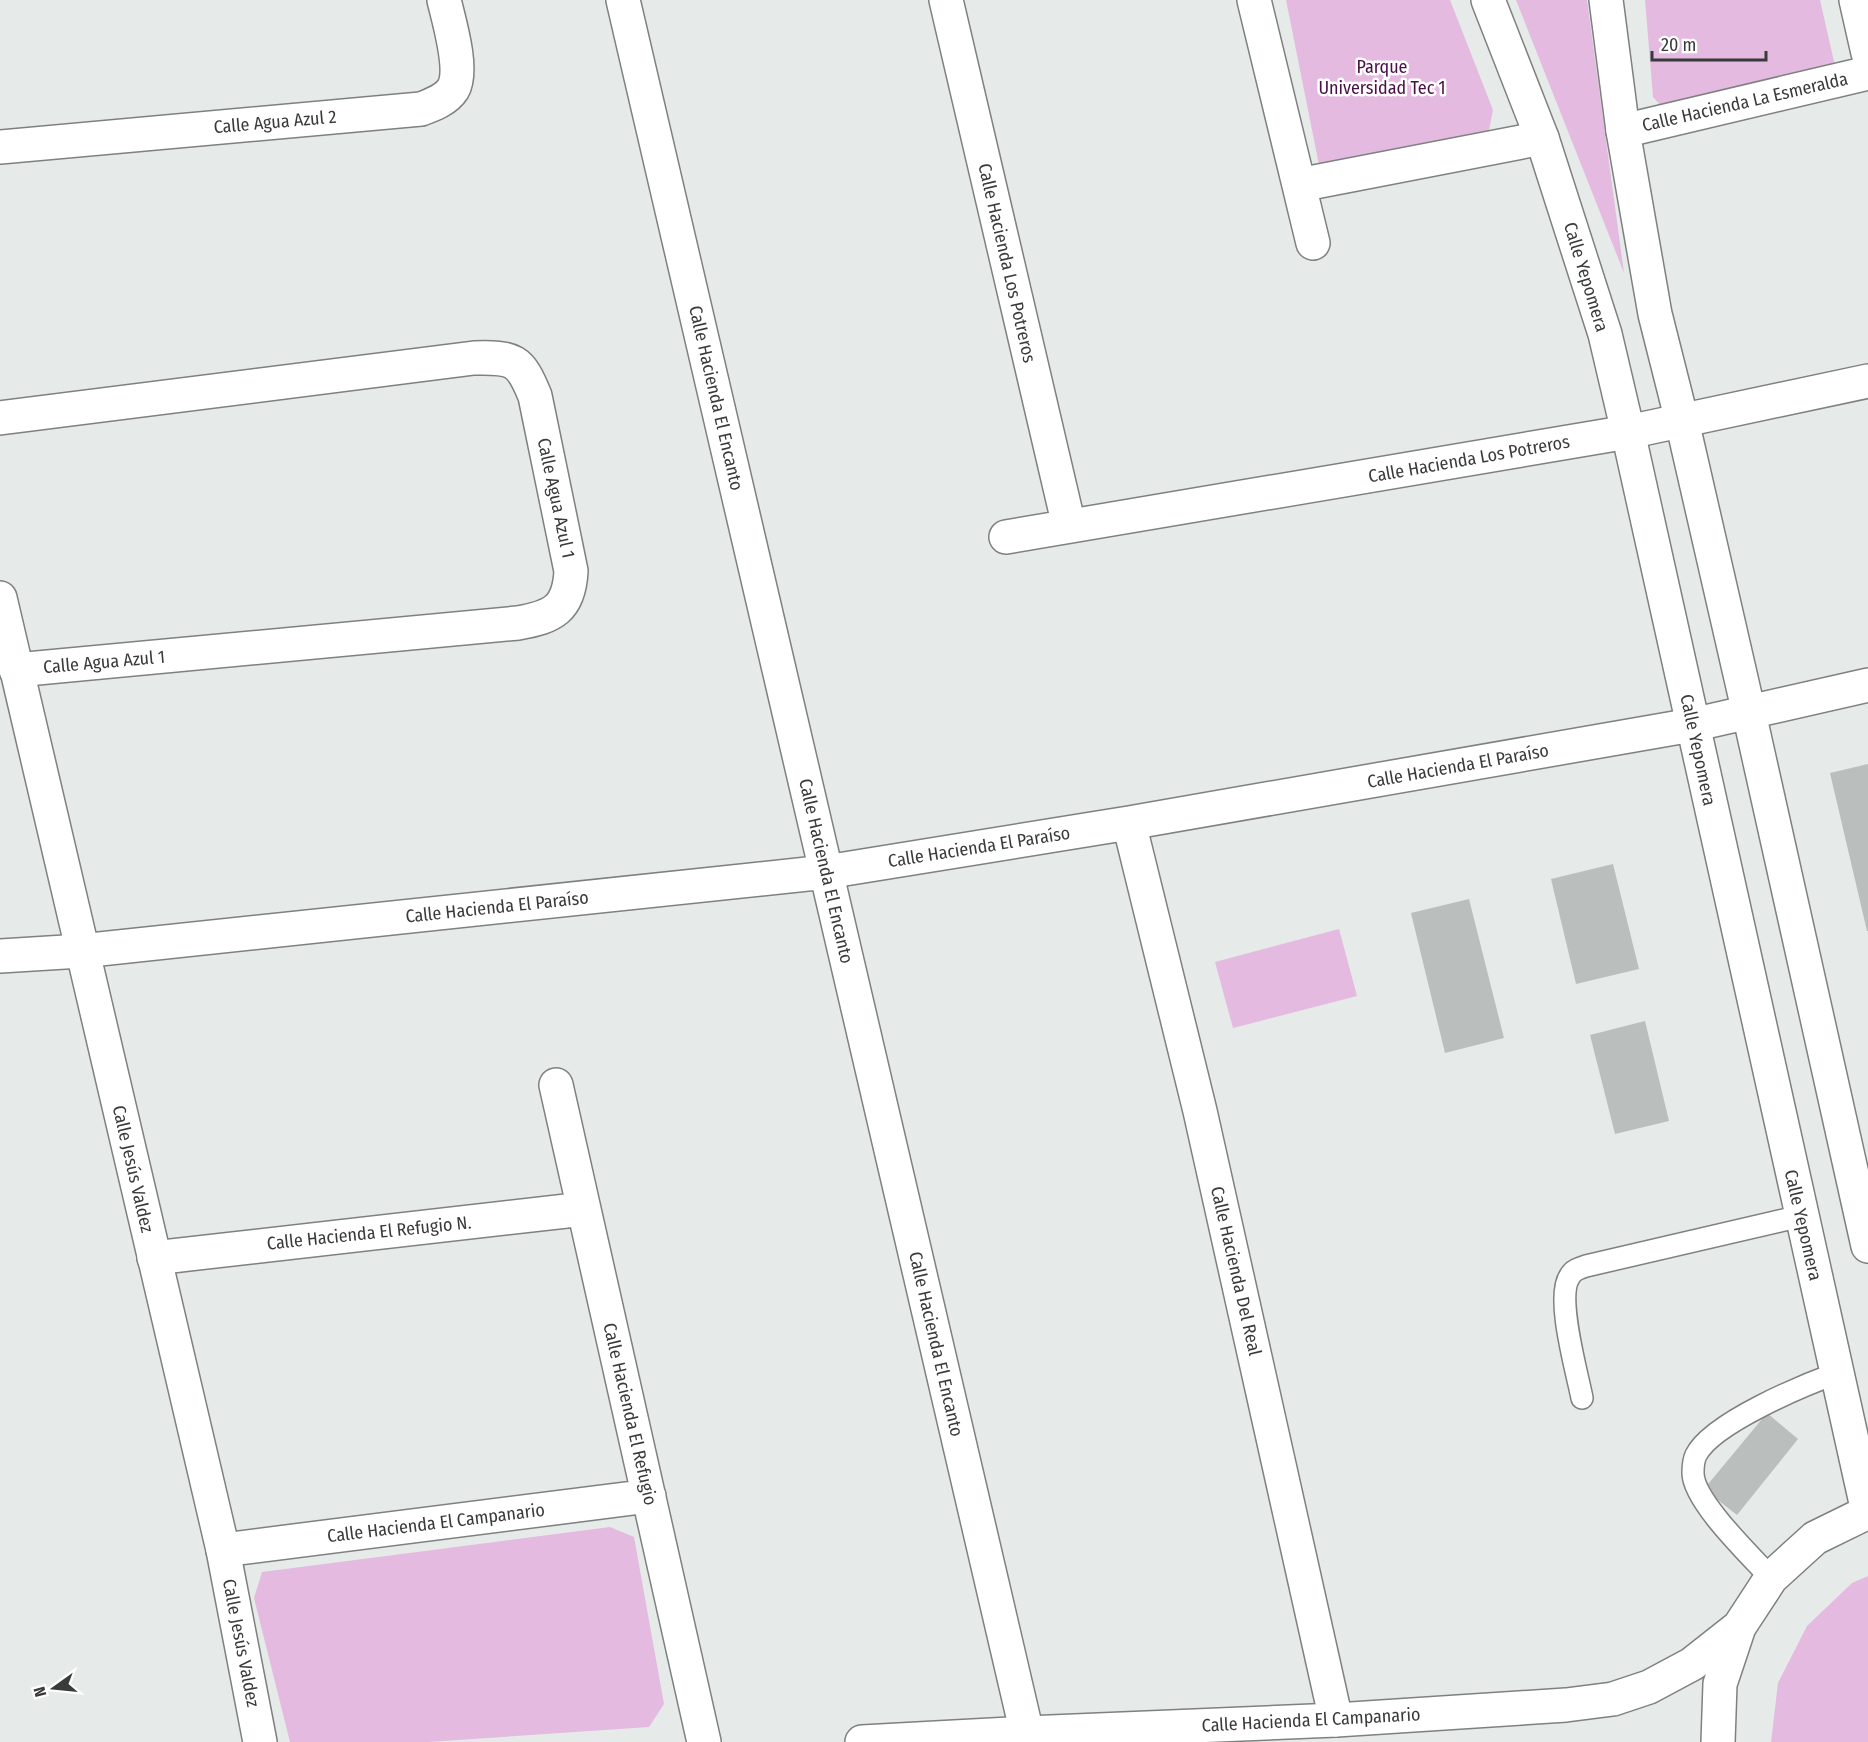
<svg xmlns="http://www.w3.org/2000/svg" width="1868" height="1742" viewBox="0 0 1868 1742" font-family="'Fira Sans Condensed',sans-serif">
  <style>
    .park { fill: #e4bae0 }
    .building { fill: #babfbd }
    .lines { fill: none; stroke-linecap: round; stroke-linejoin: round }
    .lane-casing { stroke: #7d817f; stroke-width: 24 }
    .street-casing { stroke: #7d817f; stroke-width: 36 }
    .secondary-casing { stroke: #7d817f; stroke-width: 36 }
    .lane { stroke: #fff; stroke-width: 21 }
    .street { stroke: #fff; stroke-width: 33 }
    .secondary { stroke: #fff; stroke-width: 33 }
    .labels { text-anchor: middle; stroke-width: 5; stroke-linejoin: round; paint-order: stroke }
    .park-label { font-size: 18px; fill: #491047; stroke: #fff }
    .street-label { font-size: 18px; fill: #393b3a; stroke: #fff }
  </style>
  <rect width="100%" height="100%" fill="#e6eae8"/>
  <path class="park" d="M1286 0H1450L1493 110 1488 135 1320 170Z
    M1516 0H1587L1624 273Z
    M1645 0H1820L1835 66 1662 107 1653 97Z
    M1339 929 1357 996 1233 1028 1215 962Z
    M610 1527 634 1537 664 1704 649 1727 428 1742H290L254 1598 262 1572Z
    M1868 1576V1742H1771L1778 1683 1807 1626 1852 1583Z"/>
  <path class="building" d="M1868 764V931H1867L1830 773Z
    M1613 864 1639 969 1576 984 1551 879Z
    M1469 899 1504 1038 1445 1053 1411 913Z
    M1645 1021 1669 1121 1615 1134 1590 1035Z
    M1767 1413 1798 1439 1737 1515 1704 1489Z"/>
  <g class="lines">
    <g class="lane-casing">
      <path id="lane" d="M1582 1398C1577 1372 1555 1296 1570 1276 1573 1270 1580 1268 1586 1266L1801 1216
        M1771 1578C1752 1557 1693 1501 1693 1473 1693 1468 1694 1459 1696 1455 1712 1423 1804 1385 1837 1373"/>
    </g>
    <g class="street-casing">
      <path id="street" d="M623 0 1029 1742
        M946 0 1069 526
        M1254 0 1313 243
        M1856 0 1868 53
        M1623 131 1868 73
        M0 147 421 109C432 105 446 100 453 89 464 70 449 21 444 0
        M1299 185 1542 138
        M0 418 474 358C514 357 520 359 535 396L571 571C569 609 553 617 518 623L16 670
        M1006 537 1628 432 1868 381
        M1129 823 1200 1111 1336 1720
        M0 956 81 951 826 872 1129 823 1692 725 1868 685
        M556 1085 704 1742
        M154 1258 584 1209
        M223 1550 649 1496"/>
    </g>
    <g class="secondary-casing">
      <path id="secondary" d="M1488 0 1542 138 1605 334 1628 432 1868 1512
        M1606 0 1623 131 1655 314 1682 421 1749 713 1868 1246
        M0 598 223 1550 260 1742
        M862 1742 1027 1733 1336 1720 1566 1705 1613 1699 1649 1687 1692 1664 1739 1627
        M1718 1742 1720 1684 1739 1627 1771 1578 1815 1538 1868 1512"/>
    </g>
    <use href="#lane" class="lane"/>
    <use href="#street" class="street"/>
    <use href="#secondary" class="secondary"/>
  </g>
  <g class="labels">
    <g class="park-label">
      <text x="1382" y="73">Parque<tspan x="1382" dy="21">Universidad Tec 1</tspan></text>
    </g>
    <g class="street-label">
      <text transform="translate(1745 102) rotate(-13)" y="6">Calle Hacienda La Esmeralda</text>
      <text transform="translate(275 122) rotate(-5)" y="6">Calle Agua Azul 2</text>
      <text transform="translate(1007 263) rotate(77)" y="6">Calle Hacienda Los Potreros</text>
      <text transform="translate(1586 277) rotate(73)" y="6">Calle Yepomera</text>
      <text transform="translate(716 398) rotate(77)" y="6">Calle Hacienda El Encanto</text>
      <text transform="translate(1469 459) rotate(-10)" y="6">Calle Hacienda Los Potreros</text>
      <text transform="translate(556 498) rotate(78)" y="6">Calle Agua Azul 1</text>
      <text transform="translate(104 662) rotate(-5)" y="6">Calle Agua Azul 1</text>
      <text transform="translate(1698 750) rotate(78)" y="6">Calle Yepomera</text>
      <text transform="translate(1458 766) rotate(-10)" y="6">Calle Hacienda El Paraíso</text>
      <text transform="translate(979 847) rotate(-9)" y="6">Calle Hacienda El Paraíso</text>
      <text transform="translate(826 871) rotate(77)" y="6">Calle Hacienda El Encanto</text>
      <text transform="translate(497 907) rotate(-6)" y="6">Calle Hacienda El Paraíso</text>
      <text transform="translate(133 1169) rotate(77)" y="6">Calle Jesús Valdez</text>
      <text transform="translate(1803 1225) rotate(77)" y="6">Calle Yepomera</text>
      <text transform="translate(369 1233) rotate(-6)" y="6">Calle Hacienda El Refugio N.</text>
      <text transform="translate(1236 1271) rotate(77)" y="6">Calle Hacienda Del Real</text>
      <text transform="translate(936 1344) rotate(77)" y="6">Calle Hacienda El Encanto</text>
      <text transform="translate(630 1414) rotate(77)" y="6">Calle Hacienda El Refugio</text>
      <text transform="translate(436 1523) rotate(-7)" y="6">Calle Hacienda El Campanario</text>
      <text transform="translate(241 1643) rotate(79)" y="6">Calle Jesús Valdez</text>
      <text transform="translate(1311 1720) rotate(-3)" y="6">Calle Hacienda El Campanario</text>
    </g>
  </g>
  <g transform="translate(54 1688) rotate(255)" stroke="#ffffff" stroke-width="4.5" paint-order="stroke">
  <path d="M0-4.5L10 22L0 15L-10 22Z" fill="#393b3a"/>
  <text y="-9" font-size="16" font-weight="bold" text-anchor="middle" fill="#393b3a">N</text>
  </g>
  <path d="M1652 51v9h114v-9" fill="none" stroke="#393b3a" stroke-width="3"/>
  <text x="1661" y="51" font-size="18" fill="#393b3a" stroke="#ffffff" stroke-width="4.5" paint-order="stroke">20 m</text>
</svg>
